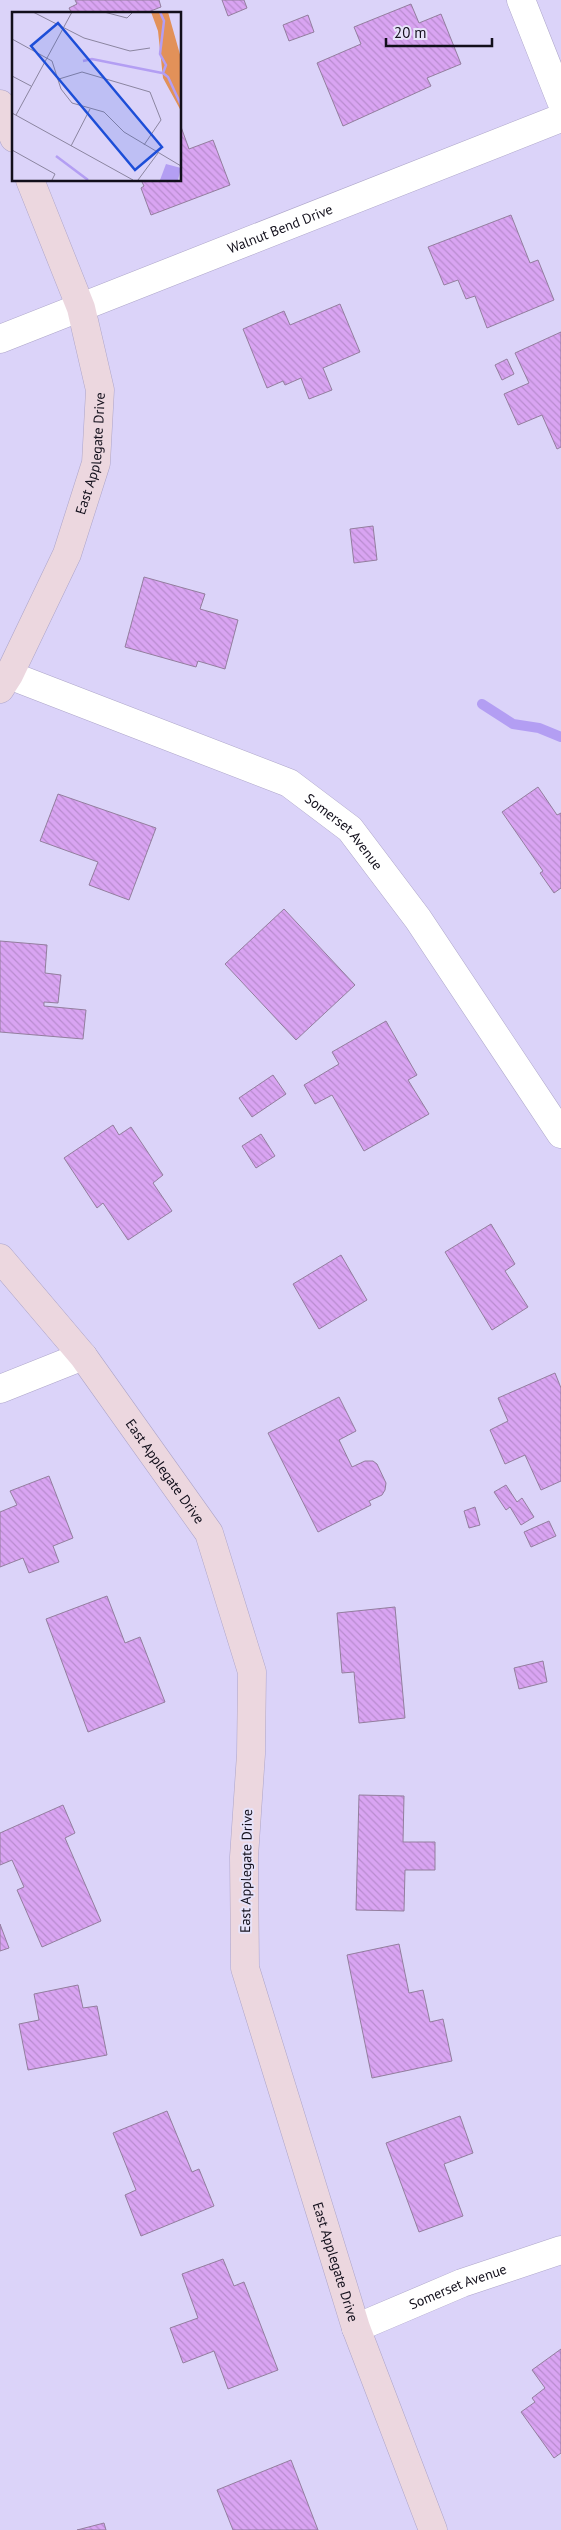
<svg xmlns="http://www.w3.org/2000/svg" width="561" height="2530" viewBox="0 0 561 2530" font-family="'PT Sans',sans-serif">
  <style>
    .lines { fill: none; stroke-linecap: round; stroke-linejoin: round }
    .stream { stroke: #b39ef3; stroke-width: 10 }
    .building { fill: url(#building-back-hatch); stroke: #937e9e }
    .street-casing { stroke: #ada5c9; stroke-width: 29 }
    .secondary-casing { stroke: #ada5c9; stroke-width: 29 }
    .street { stroke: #fff; stroke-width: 28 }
    .secondary { stroke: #ecd7df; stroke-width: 28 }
    .labels { text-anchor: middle; stroke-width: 4; stroke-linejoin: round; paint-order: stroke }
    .street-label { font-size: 14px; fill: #120f1b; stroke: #e7e3fa }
    .inset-river { fill: none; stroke: #b39ef3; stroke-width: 2.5 }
    .inset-road { fill: none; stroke: #8b85a0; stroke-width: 1 }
    .view { fill: #1d4ed8; fill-opacity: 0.15; stroke: #1d4ed8; stroke-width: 2.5 }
    .inset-edge { fill: none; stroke: #120f1b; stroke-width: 2.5 }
  </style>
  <defs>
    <pattern id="building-back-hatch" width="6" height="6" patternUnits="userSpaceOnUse" patternTransform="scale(1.25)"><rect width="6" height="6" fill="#d9a4f2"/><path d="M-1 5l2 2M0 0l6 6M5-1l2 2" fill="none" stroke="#b98ccf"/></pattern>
  </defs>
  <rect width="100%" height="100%" fill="#dbd3f9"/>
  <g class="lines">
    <path class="stream" d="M482 704 513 724 539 728 561 737"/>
  </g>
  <path class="building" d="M75 0H159L161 7 143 14H72L69 8 77 4Z
    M222 0H244L247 8 228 16Z
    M411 4 419 23 441 14 461 64 427 78 431 86 343 126 317 63 361 44 354 27Z
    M308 15 314 32 289 41 283 25Z
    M180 124 189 149 213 140 230 185 151 215 141 188 144 186 141 180H180Z
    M511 215 530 263 538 260 554 300 487 328 475 296 466 299 458 280 444 285 428 247Z
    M340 304 360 352 323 368 332 390 309 399 301 378 285 385 283 381 267 388 243 329 284 311 290 325Z
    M561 332V447L557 449 542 415 518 425 504 394 529 383 515 353Z
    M507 359 514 374 502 380 495 365Z
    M373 526 377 560 354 563 350 529Z
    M144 577 205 594 200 609 238 620 225 669 198 661 196 667 125 647Z
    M538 787 557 815 561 813V888L554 893 540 873 543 871 502 812Z
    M58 794 156 828 129 900 89 885 98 862 40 841Z
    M284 909 355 985 296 1040 225 964Z
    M0 941 47 945 45 973 61 975 58 1003 44 1002V1006L86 1010 83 1039 0 1032Z
    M386 1021 417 1075 408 1080 429 1114 364 1151 332 1095 315 1104 304 1085 339 1064 332 1052Z
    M273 1075 286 1094 252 1117 239 1098Z
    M113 1125 119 1135 131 1127 163 1175 153 1183 172 1211 128 1240 103 1203 97 1208 64 1158Z
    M261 1134 275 1156 256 1168 242 1146Z
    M491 1224 515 1264 505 1271 528 1307 492 1330 445 1252Z
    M341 1255 367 1300 319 1329 293 1284Z
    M555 1373 561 1388V1481L541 1490 525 1455 505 1464 490 1430 508 1421 498 1398Z
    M339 1397 356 1431 339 1440 352 1467 365 1461H373L377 1464 386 1483 385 1490 382 1495 369 1501 371 1505 318 1532 268 1433Z
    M49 1476 73 1538 53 1546 59 1562 29 1573 23 1558 0 1567V1512L17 1505 10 1491Z
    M506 1485 517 1502 522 1498 534 1517 521 1525 510 1507 506 1510 494 1492Z
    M475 1507 480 1525 469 1528 464 1511Z
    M549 1521 556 1536 531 1547 524 1532Z
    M107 1596 125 1643 140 1637 165 1702 88 1732 46 1619Z
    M395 1607 405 1718 359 1723 354 1672 342 1673 337 1613Z
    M543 1661 547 1682 519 1689 514 1668Z
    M359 1795 404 1796 403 1842H435V1870H405L404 1911 356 1910Z
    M63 1805 75 1833 65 1838 101 1921 42 1947 17 1890 24 1887 12 1860 0 1865V1833Z
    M0 1924 9 1948 0 1951Z
    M399 1944 409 1993 423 1990 430 2022 443 2019 452 2061 372 2078 347 1955Z
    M78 1985 83 2008 97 2006 107 2055 28 2070 19 2024 39 2020 34 1994Z
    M167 2111 192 2172 199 2169 214 2206 141 2236 125 2195 136 2190 113 2133Z
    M460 2116 473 2153 444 2164 463 2216 419 2232 386 2143Z
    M223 2259 234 2286 244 2282 278 2370 228 2389 214 2351 183 2363 170 2328 198 2318 182 2274Z
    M561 2349V2453L554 2458 521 2412 535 2402 532 2398 545 2388 532 2370Z
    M291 2460 318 2530H233L217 2490Z
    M104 2523 106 2530H77Z"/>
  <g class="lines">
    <g class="street-casing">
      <g id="street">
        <path d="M521 0 561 101"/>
        <path id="s1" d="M0 339 561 118"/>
        <path id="s2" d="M9 675 289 783 350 829 418 919 561 1134"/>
        <path d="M0 1389 83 1356"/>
        <path id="s3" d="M356 2328 462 2283 561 2250"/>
      </g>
    </g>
    <g class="secondary-casing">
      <g id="secondary">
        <path d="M0 104 14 138"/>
        <path id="s4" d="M0 689 9 675 67 554 96 463 100 390 81 308 30 180"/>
        <path id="s5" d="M0 1258 83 1356 209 1533 252 1672 251 1754 244 1857 245 1968 356 2328 433 2530"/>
      </g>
    </g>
    <use href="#street" class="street"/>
    <use href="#secondary" class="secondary"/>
  </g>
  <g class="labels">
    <g class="street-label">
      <text dy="5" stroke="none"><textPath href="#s1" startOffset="301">Walnut Bend Drive</textPath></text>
      <text dy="5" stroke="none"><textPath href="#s4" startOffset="255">East Applegate Drive</textPath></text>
      <text dy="5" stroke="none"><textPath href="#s2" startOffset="374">Somerset Avenue</textPath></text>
      <text dy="5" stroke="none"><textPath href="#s5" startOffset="270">East Applegate Drive</textPath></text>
      <text transform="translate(246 1871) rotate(-89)" y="5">East Applegate Drive</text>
      <text dy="5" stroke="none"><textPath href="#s5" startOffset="1095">East Applegate Drive</textPath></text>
      <text dy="5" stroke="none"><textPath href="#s3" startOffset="110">Somerset Avenue</textPath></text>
    </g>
  </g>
  <g transform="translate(12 12)">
    <rect width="169" height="169" fill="#dbd3f9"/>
    <path d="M139 0H156L169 46V99L151 66 146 19Z" fill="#e29159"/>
    <path d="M154 152 169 156 166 168H148Z" fill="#b39ef3"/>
    <path class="inset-river" d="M148 0 152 9 148 42 154 53 151 61 156 65 169 93M71 49 80 47 150 61M44 144 76 168"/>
    <path class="inset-road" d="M21 0 72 26 118 39 138 36M92 0 115 6 121 0M0 27 40 49 49 77 60 91 92 100 112 120 169 154M0 64 19 74M47 67 70 60 138 80 149 108 132 133M0 101 121 168M4 103 60 0M59 134 78 97M0 138 43 162 40 168M126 168 146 141"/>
    <path class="view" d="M46 11 150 135 123 158 19 34Z"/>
    <rect width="169" height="169" class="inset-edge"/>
  </g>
  <path d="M386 38v8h106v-8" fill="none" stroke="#120f1b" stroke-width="2.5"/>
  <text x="394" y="38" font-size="15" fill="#120f1b" stroke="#e7e3fa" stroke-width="4" paint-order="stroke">20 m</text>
</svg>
